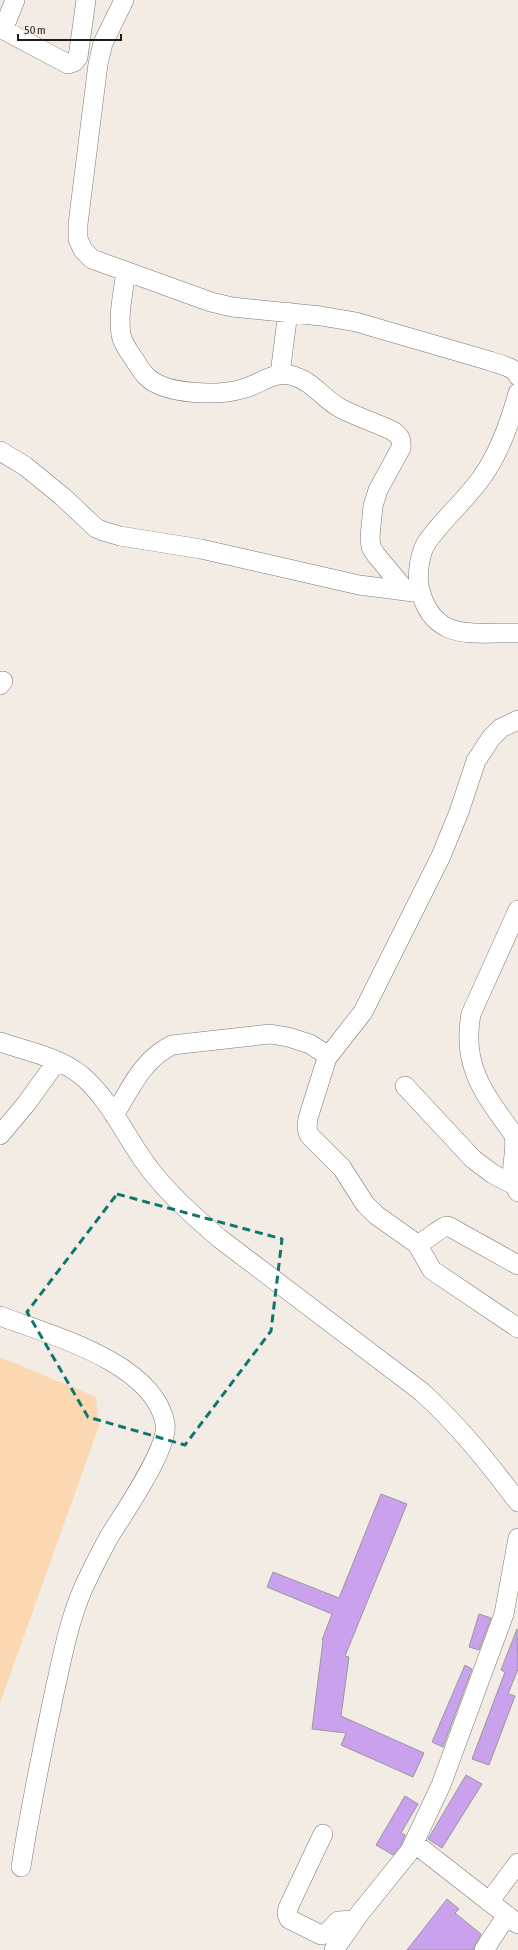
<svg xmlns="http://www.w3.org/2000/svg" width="518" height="1950" viewBox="0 0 518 1950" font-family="'Asap Condensed',sans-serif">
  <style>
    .green { fill: #fcd8b2 }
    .building { fill: #caa1ec; stroke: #9a979e }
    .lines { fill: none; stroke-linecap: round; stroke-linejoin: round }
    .minor-casing { stroke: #7b7670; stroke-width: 20 }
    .minor { stroke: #fff; stroke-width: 19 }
    .marked { fill: none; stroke: #0f766e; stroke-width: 3; stroke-dasharray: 8 5; stroke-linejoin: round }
  </style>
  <rect width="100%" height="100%" fill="#f2ece5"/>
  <path class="green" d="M0 1357 96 1397 99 1426 0 1703Z"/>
  <path class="building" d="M381 1494 407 1504 345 1656 349 1657 341 1716 424 1753 413 1777 341 1745 346 1733 312 1729 323 1641 322 1640 332 1614 267 1587 273 1572 339 1598Z
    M479 1614 491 1618 479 1650 469 1647Z
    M517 1629 518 1669 508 1694 515 1696 489 1765 472 1759 505 1672 501 1670Z
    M465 1665 472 1669 443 1747 432 1742Z
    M466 1775 482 1784 442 1848 428 1839Z
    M405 1796 418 1804 401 1833 405 1835 401 1845 393 1855 376 1845Z
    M447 1899 459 1909 455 1913 481 1934 473 1950H407Z"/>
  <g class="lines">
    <g class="minor-casing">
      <path id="minor" d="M124 0 103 43 98 64 78 224V239L83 250 92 259 211 302 232 307 321 316 356 322 490 361C498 364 515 367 518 376
        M0 28 68 64 74 62 78 57 86 0
        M3 30 15 0
        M126 272C123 293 118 315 121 335 123 344 129 352 134 359 138 365 141 371 146 376 164 395 218 396 242 389 259 385 271 372 290 375 312 380 322 398 340 408 357 417 376 423 393 431 400 436 402 440 401 448L378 490 373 506 370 537 371 547 376 555 406 591
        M280 374 288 312
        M518 393C510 422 500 452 482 477 466 500 443 519 427 542 420 552 417 573 419 586 432 643 471 632 518 633
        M0 451 25 466 63 497 96 528 103 531 120 536 201 549 359 585 421 593
        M0 685 3 681
        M518 910 471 1014C461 1066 485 1095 514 1135 518 1154 506 1174 518 1192
        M0 1042C27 1051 58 1057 81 1075 112 1101 127 1141 152 1172 172 1197 196 1218 219 1238L422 1392C460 1427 487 1461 518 1502
        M327 1058 363 1012 441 856 459 812 476 761 491 738 501 728 518 720
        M405 1086 473 1159 493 1174 514 1185
        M114 1115C131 1088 142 1060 172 1045L270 1034 288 1037 310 1044 324 1053 327 1058 308 1118 307 1128 309 1135 342 1168 365 1204 376 1215 417 1244C428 1241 442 1225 448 1226L518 1265
        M0 1135 26 1104 57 1061
        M417 1244 432 1270 518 1328
        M0 1316C50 1335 153 1362 165 1423 170 1447 123 1514 109 1537 102 1550 95 1563 89 1576 70 1613 63 1654 54 1694 42 1751 30 1809 21 1867
        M323 1834 288 1908 287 1914 289 1919 321 1935 326 1934 338 1921 355 1920
        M414 1843 518 1924
        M489 1902 518 1863
        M334 1950 360 1913 410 1851 441 1785 504 1614 518 1538
        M484 1950 507 1915"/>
    </g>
    <use href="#minor" class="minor"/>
  </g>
  <path class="marked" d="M117 1194 282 1239 271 1331 185 1445 88 1417 27 1312Z"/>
  <path d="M18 34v6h103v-6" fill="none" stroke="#1e1c19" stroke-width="2"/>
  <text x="24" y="34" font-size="12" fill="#1e1c19" stroke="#f2ece5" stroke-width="3" paint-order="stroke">50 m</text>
</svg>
